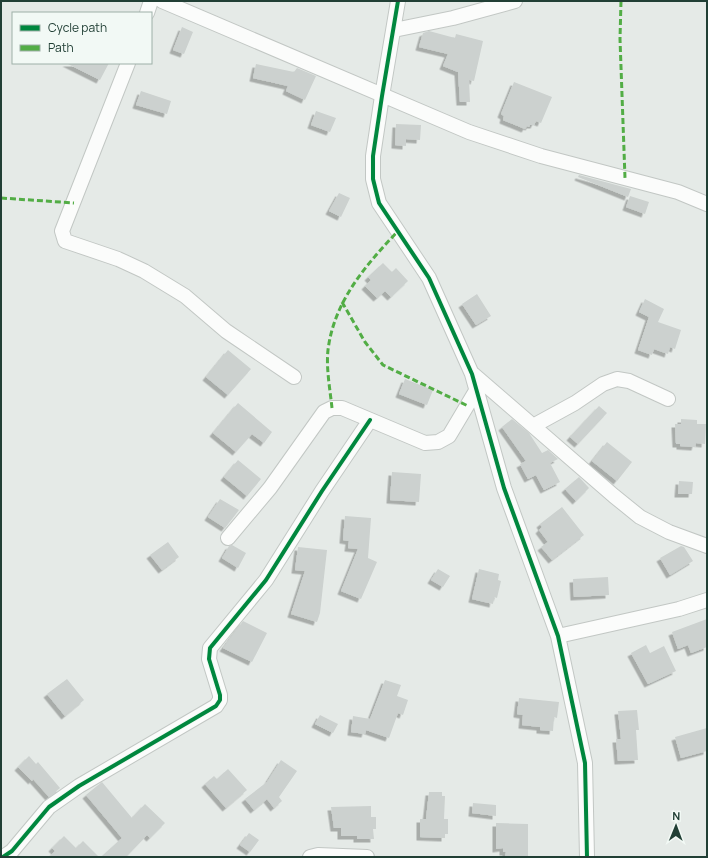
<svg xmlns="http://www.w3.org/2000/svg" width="708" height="858" viewBox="0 0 708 858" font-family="Manrope,sans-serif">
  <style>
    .building { fill: #ccd1cf; filter: url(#shadow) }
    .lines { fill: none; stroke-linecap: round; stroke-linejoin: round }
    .minor-casing { stroke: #c2c7c4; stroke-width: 16 }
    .minor { stroke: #fbfcfb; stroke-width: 14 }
    .quiet { stroke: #52ad45; stroke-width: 3; stroke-dasharray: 6 3; stroke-linecap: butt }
    .cycleway-casing { stroke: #f2f9f5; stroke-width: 6 }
    .cycleway { stroke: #00873e; stroke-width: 4 }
  </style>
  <defs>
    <filter id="shadow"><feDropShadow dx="-3.5" dy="3.5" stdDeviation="0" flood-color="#0004"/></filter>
  </defs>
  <rect width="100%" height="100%" fill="#e5eae7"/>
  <path class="building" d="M182 27 193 32 184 54 173 50Z
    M429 31 455 38 456 34 483 41 474 81 469 80 470 102H460L458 72 443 66 448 54 419 47 423 33Z
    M66 63H109L100 80Z
    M256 64 294 72 297 68 316 76 305 100 286 91 288 86 253 78Z
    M514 82 552 97 541 123 536 121 534 125H530L529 127 527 126 525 129 503 120 504 116 501 114Z
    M141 91 171 101 167 114 136 105Z
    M316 111 336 118 330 132 311 125Z
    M396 124 421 125 420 140 406 139V146L395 145Z
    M579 175 631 189 628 197 578 177Z
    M339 193 350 198 341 217 329 211Z
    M630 196 649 202 645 214 626 207Z
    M383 263 392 272 396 268 408 281 391 297 385 291 377 298 365 286 371 280 368 277Z
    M477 294 491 316 476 325 462 304Z
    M645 299 664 309 658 322 681 330 675 349 670 347 668 354 654 349 652 355 638 350 649 317 639 312Z
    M228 350 251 369 228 395 206 377Z
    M405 379 433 390 427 405 399 394Z
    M238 403 272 432 264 443 252 434 236 452 213 433Z
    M599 406 607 413 578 444 570 437Z
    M512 419 529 433 542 453 548 450 558 459 550 463 560 482 544 490 536 475 528 479 520 464 526 461 502 427Z
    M681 419 697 420V424H706L705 444 696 443 695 447 680 446V444H676L675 424H681Z
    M607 442 632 462 617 481 592 461Z
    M238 460 261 479 247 496 224 477Z
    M392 472 421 474 419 502 390 500Z
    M579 477 589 488 576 501 565 489Z
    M679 481 693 482 692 494H678Z
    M220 499 239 510 225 528 208 517Z
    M562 507 584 535 552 560 541 547 548 542 539 530 542 527 540 524Z
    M345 516 371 518 368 558 377 562 361 599 341 591 358 549 348 548 349 541 343 540Z
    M168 542 179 557 162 570 150 555Z
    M232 545 246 553 238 568 222 558 229 546Z
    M681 546 684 547 693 561 670 575 660 558Z
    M298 547 327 550 320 613 317 622 291 614 305 571 295 570Z
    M438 569 450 576 443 587 431 580Z
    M479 569 499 574 498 580 501 581 497 598 494 597 493 604 472 599Z
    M608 577 609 595 574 597 573 579Z
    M707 619V647L691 653 688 645 678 649 672 632Z
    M243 621 267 633 252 662 223 648Z
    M646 645 650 653 664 646 676 671 648 684 631 653Z
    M67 679 84 700 65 716 47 694Z
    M385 680 401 685 397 696 408 700 403 715 398 713 389 738 366 730 365 734 351 732 353 716 370 719Z
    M519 698 559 702 557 718 554 717 553 731 540 730V727L522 725 523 715 517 714Z
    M637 710 639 730H636L638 760 618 761 616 739H621L618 711Z
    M320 715 338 724 333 733 315 724Z
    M707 728V751L681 758 675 737Z
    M29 756 36 764 38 762 60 788 49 797 33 779 32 781 18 767Z
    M281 760 297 771 279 797 282 801 274 808 267 799 254 810 245 799 267 782Z
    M228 769 247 790 226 808 205 784 214 776 217 779Z
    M102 782 132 818 145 804 165 823 150 838 147 835 126 857H101L122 838 86 795Z
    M429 792H442V796H445L444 819H448V834H445V838L420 837V819H426Z
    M473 803 496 805V816L472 813Z
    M371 806V817H376V829H373L374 839H357V836H341V828H334L331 807Z
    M496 823 528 824V857H505L506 852H503V848L496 849Z
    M249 833 259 840 250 852 240 845Z
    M64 836 76 848 83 841 99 857H49L55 851 52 848Z"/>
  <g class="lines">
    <g class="minor-casing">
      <path id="minor" d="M162 1 469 132 541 156 678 192 707 204
        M398 1 382 96 373 156V179L379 203 429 278 472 374 504 488 558 636 585 763 587 857
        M147 13 151 1
        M394 30 453 18 515 1
        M128 63 62 231 65 241 118 259 144 271 185 296 226 331 294 377
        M473 374 614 496 640 517 669 532 707 546
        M533 426 575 403 603 384 617 379 629 381 668 399
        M228 538 270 488 324 412 332 408H342L425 443 438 442 449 436 477 389
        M558 636 679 609 707 600
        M3 857 12 851 49 807 79 786 216 706 220 700V695L209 659 210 648 266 580 322 491 370 420
        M310 857 318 855 367 857"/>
    </g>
    <use href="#minor" class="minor"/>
    <path class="quiet" d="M621 1 620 39 625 178
      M1 198 74 203
      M342 302 365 342 383 365 468 406
      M332 408C330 389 326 368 328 350 334 301 366 265 398 231"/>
    <g class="cycleway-casing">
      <path id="cycleway" d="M398 1 382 96 373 156V179L379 203 429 278 472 374 504 488 558 636 585 763 587 857
        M3 857 12 851 49 807 79 786 216 706 220 700V695L209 659 210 648 266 580 322 491 370 420"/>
    </g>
    <use href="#cycleway" class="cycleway"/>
  </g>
  <rect width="708" height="858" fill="none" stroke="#213f35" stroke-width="4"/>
  <rect x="12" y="12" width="140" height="52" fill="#f2f9f5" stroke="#9eafa8"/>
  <rect x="20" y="25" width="20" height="6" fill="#00873e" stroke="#9eafa8"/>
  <text x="48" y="32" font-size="12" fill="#213f35">Cycle path</text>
  <rect x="20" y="45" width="20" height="6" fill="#52ad45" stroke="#9eafa8"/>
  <text x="48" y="52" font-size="12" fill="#213f35">Path</text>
  <g transform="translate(676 826) rotate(1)" stroke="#f2f9f5" stroke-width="3" paint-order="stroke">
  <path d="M0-3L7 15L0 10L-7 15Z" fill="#213f35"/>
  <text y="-6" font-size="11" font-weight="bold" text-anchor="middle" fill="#213f35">N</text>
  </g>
</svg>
